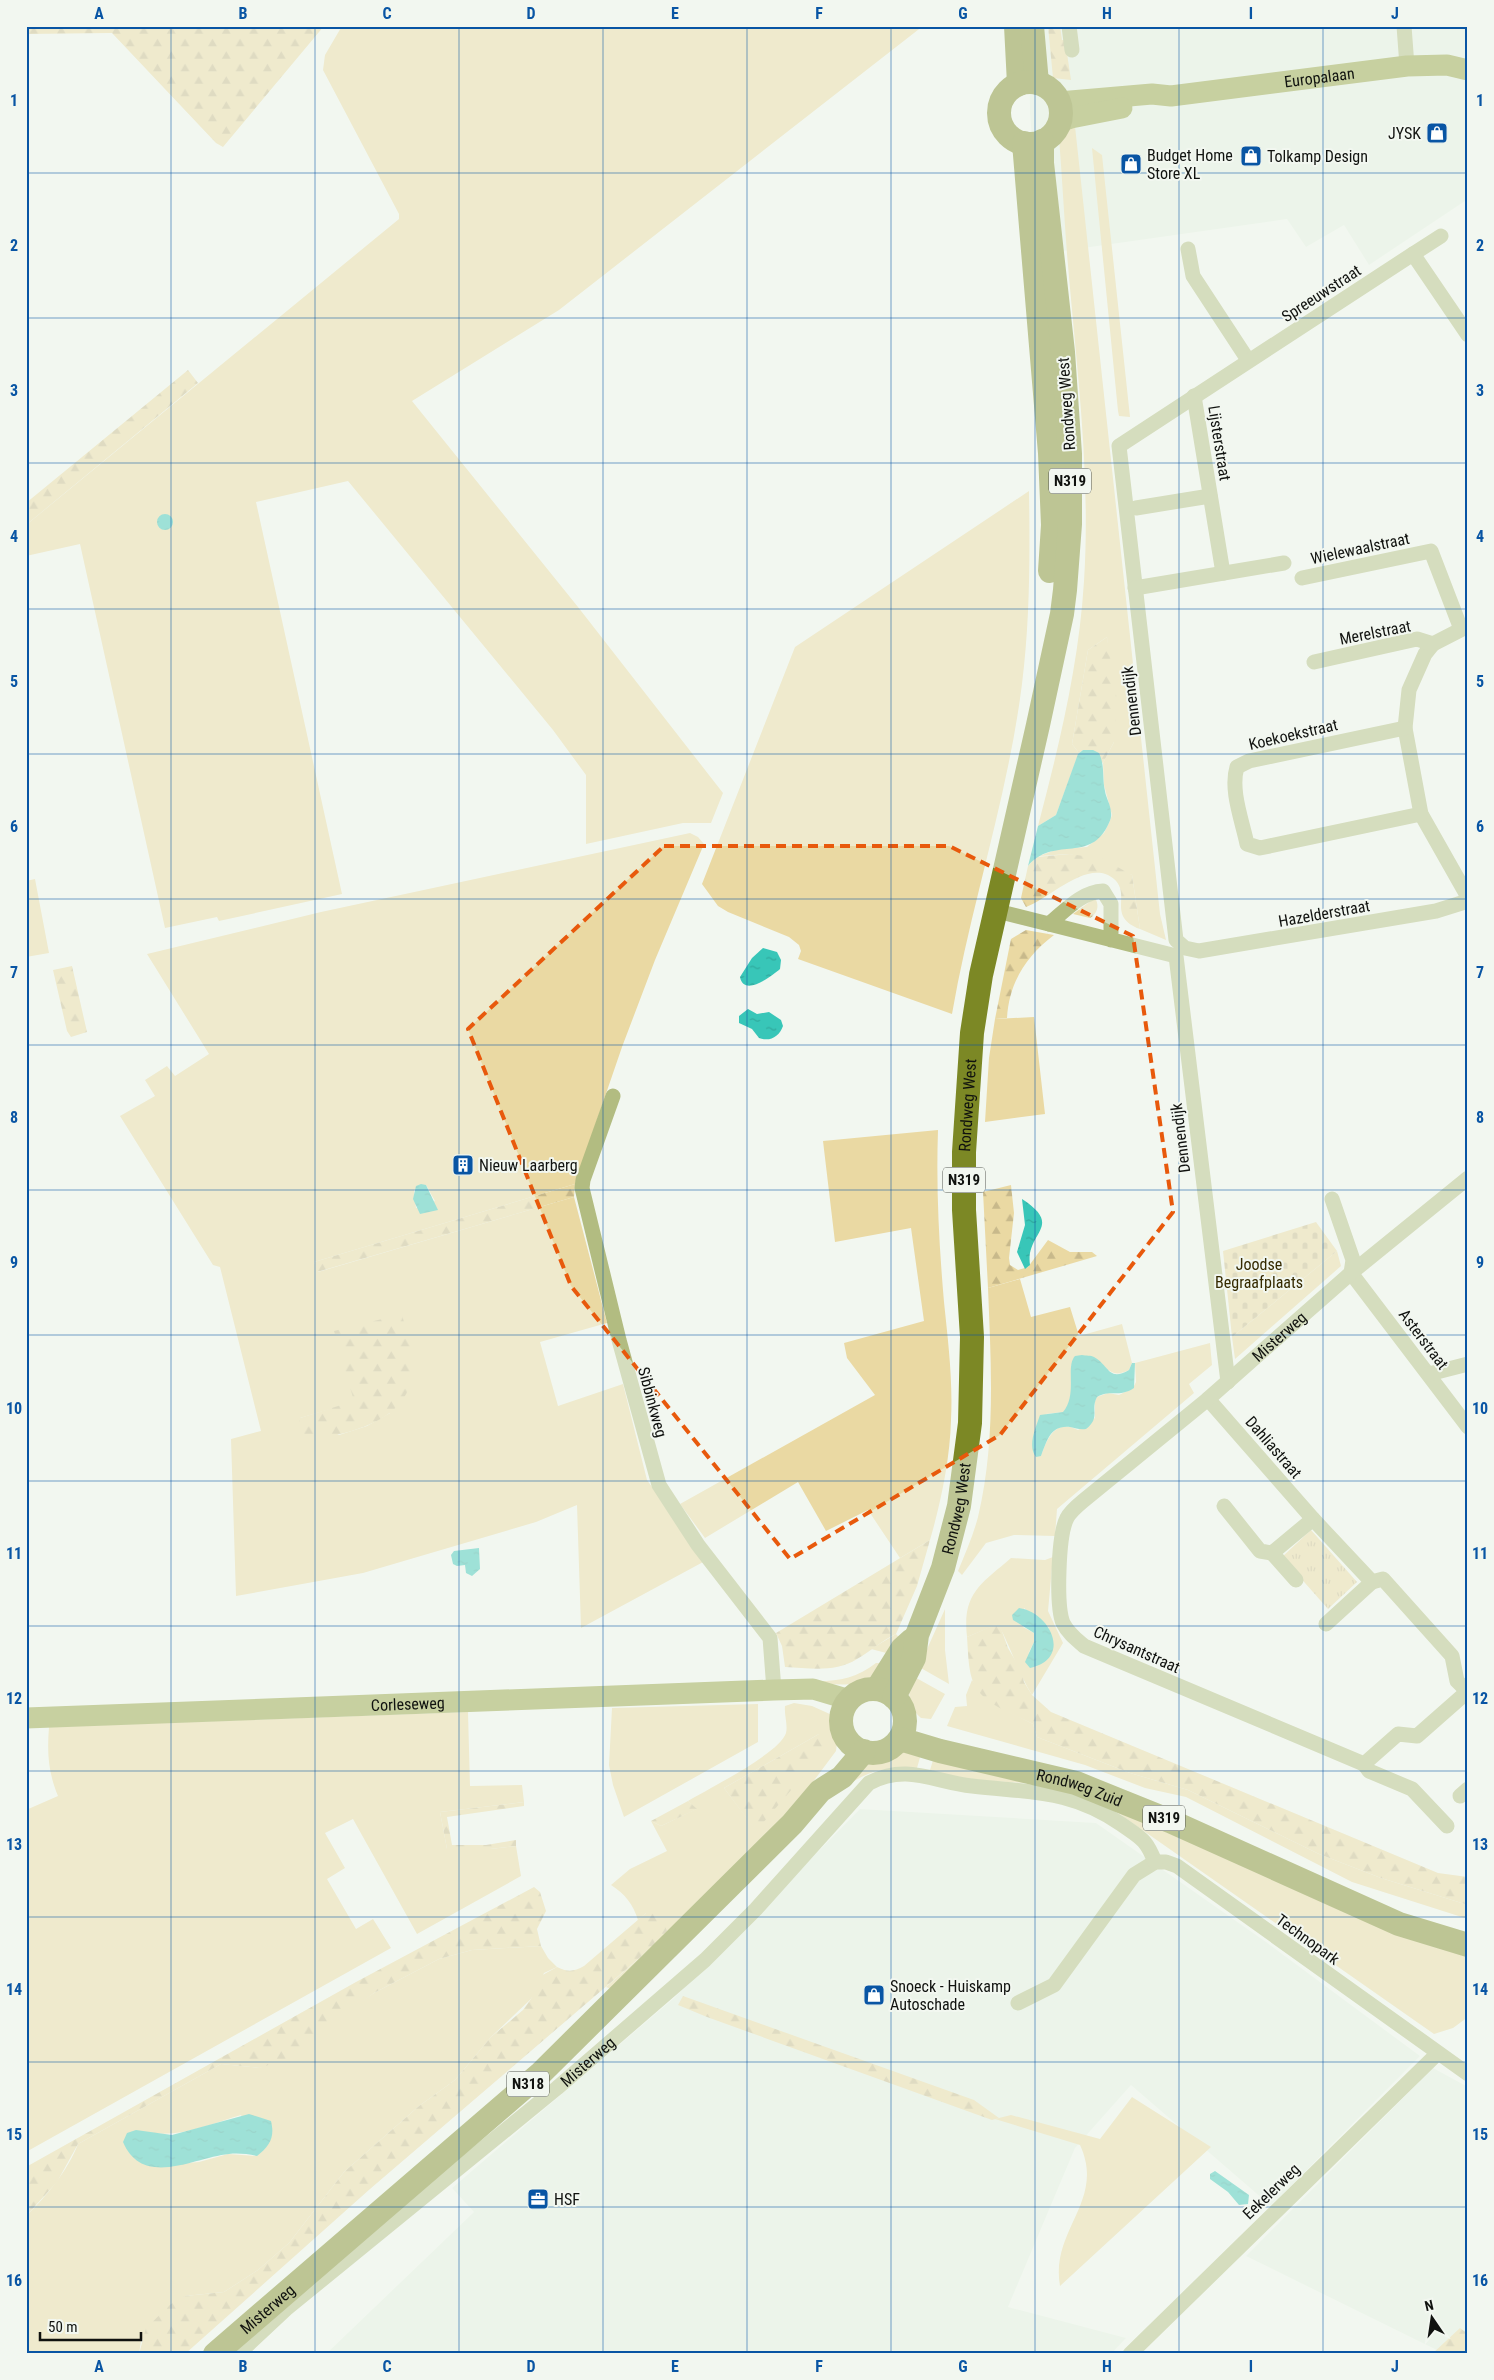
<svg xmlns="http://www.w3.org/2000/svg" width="1494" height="2380" viewBox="0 0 1494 2380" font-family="'Roboto Condensed',sans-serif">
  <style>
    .built { fill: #e5f0e2 }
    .green { fill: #ead9a3; fill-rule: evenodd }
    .forest { fill: url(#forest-firs) }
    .cemetery { fill: url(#cemetery-stones) }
    .park { fill: url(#park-tufts) }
    .water { fill: url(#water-ripples) }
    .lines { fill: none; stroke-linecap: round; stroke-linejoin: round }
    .street { stroke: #b2bc81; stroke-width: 15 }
    .secondary { stroke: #929f3f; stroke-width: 21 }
    .primary { stroke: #7c8825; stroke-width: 24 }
    .marked { fill: none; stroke: #e8590c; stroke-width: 4; stroke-dasharray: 10 6; stroke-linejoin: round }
    .grid { fill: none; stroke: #0955a4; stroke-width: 1; stroke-opacity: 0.55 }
    .labels { text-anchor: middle; stroke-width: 4; stroke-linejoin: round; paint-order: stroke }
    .shield { fill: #f2f7f0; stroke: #545752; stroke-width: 1 }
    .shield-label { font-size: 15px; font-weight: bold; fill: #10120f }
    .street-label { font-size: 16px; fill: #10120f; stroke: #f2f7f0 }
    .poi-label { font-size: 16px; fill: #10120f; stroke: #f2f7f0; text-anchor: start }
    .park-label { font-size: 16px; fill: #352a00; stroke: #f2f7f0 }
    .neatline { fill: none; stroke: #0955a4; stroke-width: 2 }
    .grid-label { font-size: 16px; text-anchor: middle; font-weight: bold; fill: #0955a4 }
  </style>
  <defs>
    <pattern id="forest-firs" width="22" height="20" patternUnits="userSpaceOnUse" patternTransform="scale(1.25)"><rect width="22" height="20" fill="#ead9a3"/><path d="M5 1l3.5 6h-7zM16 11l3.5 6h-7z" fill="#c8b98b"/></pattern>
    <pattern id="cemetery-stones" width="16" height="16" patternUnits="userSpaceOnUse" patternTransform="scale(1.25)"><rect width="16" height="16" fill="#ead9a3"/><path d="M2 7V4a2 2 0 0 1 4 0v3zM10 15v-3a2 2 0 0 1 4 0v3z" fill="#c8b98b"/></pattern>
    <pattern id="park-tufts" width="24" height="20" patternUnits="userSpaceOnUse" patternTransform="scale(1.25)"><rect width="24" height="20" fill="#ead9a3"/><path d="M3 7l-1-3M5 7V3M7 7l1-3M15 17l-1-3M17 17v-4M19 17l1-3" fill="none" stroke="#c8b98b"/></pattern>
    <pattern id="water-ripples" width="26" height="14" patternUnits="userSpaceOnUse" patternTransform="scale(1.25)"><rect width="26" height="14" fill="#38c6b8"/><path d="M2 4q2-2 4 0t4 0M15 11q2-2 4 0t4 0" fill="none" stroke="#30a99d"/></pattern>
  </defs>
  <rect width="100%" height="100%" fill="#f2f7f0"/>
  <path class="built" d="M1029 26H1468V199L1369 265 1344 225 1306 247 1287 219 1041 254 1030 113Z
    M860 1809 1096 1823 1266 1942 1420 2056 1271 2206 1131 2085 1075 2148 1008 2307 1126 2338 1111 2354H326L474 2212 452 2188 674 1998Z
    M1433 2068 1468 2087V2354H1445L1246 2256Z"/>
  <path class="green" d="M342 26H923L559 310 412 401 578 607 723 793 711 823H683L586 844V775L553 730 348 481 256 502 342 894 219 921 217 917 165 928 80 544 26 556V525L399 219V214L323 70 325 55Z
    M1075 126 1160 914 1166 940 1140 929 1132 875 1070 854 1039 856 1058 849 1087 847 1104 833 1109 823 1112 815 1104 785 1103 763 1114 742 1107 637 1088 650 1072 744 1079 753 1056 815 1038 826C1059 746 1079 664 1084 581 1091 471 1076 363 1067 254 1064 215 1062 176 1059 137L1065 131Z
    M1092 148 1102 155 1130 417 1119 416 1118 411Z
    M1029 491C1030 555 1030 621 1022 684 1008 796 971 904 952 1014L798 959 801 951 799 945 789 937 728 912 718 906 702 884 795 647Z
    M690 833 698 837 704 844 655 960 622 1047 575 1184 314 1262 318 1272 574 1197 607 1323 540 1342 558 1406 623 1384 647 1480 705 1561 581 1628 577 1505 536 1522 363 1573 236 1596 231 1439 261 1431 220 1267 213 1265 120 1116 155 1096 145 1080 167 1066 175 1076 209 1054 147 954 321 912ZM426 1185 435 1201 416 1208 414 1190ZM354 1402 390 1413 367 1426 339 1435 300 1418Z
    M35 879 49 953 26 957V881Z
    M1034 1017 1045 1114 985 1122 989 1058 995 1019Z
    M938 1130C936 1188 939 1244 944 1302 948 1341 953 1380 951 1420 950 1459 941 1502 930 1540L900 1558 868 1510 826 1531 798 1482 705 1538 680 1504 875 1395 847 1358 844 1343 924 1321 911 1228 835 1242 823 1141Z
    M1337 1251 1341 1266 1235 1359 1232 1337Z
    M1020 1279 1031 1317 1070 1307 1079 1336 1122 1324 1132 1363 1129 1370C1117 1376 1111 1374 1102 1364L1071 1365C1073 1380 1074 1399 1064 1412L1046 1414 1041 1456C1047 1439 1055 1418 1078 1430L1095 1418V1401L1097 1397 1108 1393 1119 1395 1133 1388 1136 1382 1135 1363 1210 1343 1212 1365 1189 1384 1194 1393 1057 1509 1055 1536 1014 1535 986 1543 962 1575 958 1571C965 1554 973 1536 978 1517 996 1442 991 1364 988 1288Z
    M1053 1557 1048 1611 1063 1643 1032 1695C1018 1673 1011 1647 998 1624L967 1637C962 1593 981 1584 1011 1558L1045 1560ZM1024 1608 1049 1628 1028 1654 1034 1642V1633L1023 1627Z
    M945 1609V1650L949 1684 919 1667Z
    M896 1634 902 1641 894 1655 871 1649Z
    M876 1663H884C867 1691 837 1685 810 1681 835 1682 856 1679 876 1663Z
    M911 1675 945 1694 931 1719 921 1718C907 1706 908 1692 911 1675Z
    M972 1680C987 1704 1009 1711 1033 1724L1037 1737 1130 1773 1188 1790 1319 1854 1381 1878 1468 1905V1919L1352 1882 1186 1797 1145 1788 1085 1765 947 1726 955 1707 967 1706 966 1695Z
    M794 1703 812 1706 832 1715 838 1735 836 1751 801 1798 616 1991 606 1987 651 1948 646 1913 638 1920C633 1904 625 1894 611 1885L630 1869 667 1851 651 1821 661 1826 696 1809 688 1801C708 1789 780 1753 786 1733 788 1725 784 1715 785 1706ZM819 1734 756 1830 724 1788Z
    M758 1704V1742L624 1817 613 1785 609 1765 612 1708Z
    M468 1712 470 1786 522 1785 524 1802 440 1812 447 1849H490L516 1846 521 1876 417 1934 353 1819 325 1833 345 1868 327 1879 356 1929 373 1919 391 1948 26 2152V1810L58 1796C48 1772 47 1752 49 1727Z
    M897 1750 921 1754 917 1768C893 1767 870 1769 850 1784L870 1759 883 1758Z
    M934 1757 1026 1783 987 1781 951 1776 930 1770Z
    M1111 1808 1468 1951V2017L1453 2028 1434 2034Z
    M541 1946 548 1958 557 1967 544 1973 531 1999 491 2037 455 2080 419 2106 344 2172 289 2243 258 2270 224 2292 185 2296 141 2341 139 2354H26V2216C46 2197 68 2170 78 2144L221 2064 260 2068 374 1993 439 1959 472 1950ZM241 2115 257 2156 228 2154 199 2162 153 2166 137 2160 130 2154 141 2131C176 2140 207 2125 241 2115Z
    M1132 2097 1211 2147 1060 2286C1050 2230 1106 2201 1080 2145L995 2119 1011 2115 1100 2139Z"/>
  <path class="forest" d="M26 26H324L223 147 216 143 112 33 26 34Z
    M1048 26H1060L1062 40H1065L1071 80 1053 78Z
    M188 370 198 383 26 525V503Z
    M1107 637 1117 701 1114 742 1103 763 1083 750 1079 753 1072 744 1088 650Z
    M1070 854 1103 859 1132 875 1140 929C1106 916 1132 895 1114 879 1089 857 1049 899 1026 907L1021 898 1028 866 1036 857Z
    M1095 898C1100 906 1097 914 1090 918L1073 914Z
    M1026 930 1054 935C1026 956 1009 983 1007 1018L995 1019 1011 939Z
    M72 966 87 1032 71 1037 67 1031 53 970Z
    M575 1184 574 1197 317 1272 314 1262Z
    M1011 1185 1014 1213 1009 1258 1010 1265 1018 1270 1028 1267 1048 1240 1070 1252H1092L1097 1256 988 1288 983 1192Z
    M402 1314C405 1329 415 1356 413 1371 408 1423 349 1433 307 1441L299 1422 300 1418 354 1401 334 1331Z
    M930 1540 917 1586 896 1634C881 1641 871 1651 857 1659 835 1673 809 1668 785 1667L782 1646 776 1633Z
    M999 1623 1008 1648 1021 1670 1024 1682 1032 1695 1051 1712 1438 1873 1468 1877V1905L1381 1878 1319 1854 1188 1790 1130 1773 1037 1737 1033 1724C1012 1713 980 1704 972 1679 968 1666 968 1650 967 1637Z
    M819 1734 825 1746 823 1753 756 1831 724 1788Z
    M688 1801 697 1809 661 1826 651 1821Z
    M524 1802V1806L447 1817 452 1845H486L516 1840V1846L490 1849H447L440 1812Z
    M534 1887 540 1892 546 1911 537 1929 541 1946 472 1950 439 1959 374 1993 347 2013 304 2052 260 2068 221 2064 78 2144 57 2182 26 2216V2167L356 1982Z
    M655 1912 661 1917 667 1931 651 1948 370 2189 185 2354H139L146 2328 171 2304 185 2296 224 2292 258 2270 289 2243 344 2172 419 2106 455 2080 491 2037 523 2010 531 1999 537 1978 557 1967C567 1972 574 1972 584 1966L646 1913Z
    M683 1996 974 2100 999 2118 992 2120 707 2017 678 2005Z
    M1460 2328 1468 2334V2354H1432Z"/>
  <path class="cemetery" d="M1316 1222 1337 1251 1232 1337 1223 1251Z"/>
  <path class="park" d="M1311 1530 1357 1582 1328 1609 1282 1557Z"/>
  <path class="water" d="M157 522a8 8 0 1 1 16 0a8 8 0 1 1-16 0Z
    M1083 750H1093L1099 753C1105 765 1102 778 1105 791 1106 798 1111 805 1111 813 1112 818 1109 823 1107 827 1088 863 1053 836 1028 866L1038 826 1056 815 1078 754Z
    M763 948 777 952 781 960 780 969C773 975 744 998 740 977L752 958Z
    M748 1009 757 1014 769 1012 781 1020 783 1026C779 1037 770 1042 759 1038L752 1029 739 1023V1016Z
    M421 1184 426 1185 438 1210 420 1214 413 1199 416 1186Z
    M1022 1199C1065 1227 1025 1232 1030 1265L1025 1269 1017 1252 1025 1225Z
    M1082 1355C1086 1356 1091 1355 1094 1357 1109 1365 1108 1382 1129 1370L1132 1363H1135L1134 1388C1119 1398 1110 1389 1097 1397 1090 1410 1101 1417 1086 1429 1079 1430 1076 1428 1070 1427 1050 1425 1047 1441 1041 1456L1036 1457C1027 1446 1036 1427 1040 1415L1063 1412C1078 1394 1065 1367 1075 1356Z
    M479 1548 480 1569 472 1576 466 1573 465 1565 457 1566 453 1564 451 1555 454 1551Z
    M1019 1608C1050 1612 1073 1659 1030 1668L1025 1662 1034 1642V1633L1013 1620 1012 1615Z
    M249 2114 271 2121C275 2137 270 2146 257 2156 248 2154 238 2153 229 2154 195 2157 143 2189 123 2142L127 2133 136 2130 172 2135Z
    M1215 2171 1249 2195 1248 2204 1239 2205 1228 2192 1210 2179V2174Z"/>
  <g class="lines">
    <g class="street">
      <path d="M1069 26 1072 50"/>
      <path d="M1404 26 1407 66"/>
      <path d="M1188 249 1193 276 1248 360"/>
      <path d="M1413 254 1441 236"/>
      <path d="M1468 335 1413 254 1119 446 1176 940 1185 948 1199 951 1436 911 1468 901"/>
      <path d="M1194 396 1223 573"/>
      <path d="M1136 508 1210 496"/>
      <path d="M1302 578 1431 551 1461 629"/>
      <path d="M1135 588 1284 563"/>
      <path d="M1433 644 1425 654 1409 690 1405 728 1421 814 1468 897"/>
      <path d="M1314 662 1417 639 1433 644 1468 626"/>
      <path d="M1405 728 1249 761 1237 767C1230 790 1242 820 1247 844L1260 848 1421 814"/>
      <path d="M997 911 1049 924"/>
      <path d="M1111 940V904L1103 891C1081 892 1065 911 1049 924L1176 956 1228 1382"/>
      <path d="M613 1096 583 1180 582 1188 619 1340 659 1485 698 1545 770 1638 774 1690"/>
      <path d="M1332 1199 1353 1260 1351 1273 1468 1427"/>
      <path d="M1429 1374 1468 1364"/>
      <path d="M1208 1399 1313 1519 1372 1582 1383 1579 1452 1656 1457 1681 1468 1692"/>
      <path d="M1224 1506 1260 1551 1272 1553 1313 1519"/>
      <path d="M1272 1553 1296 1580"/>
      <path d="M1326 1624 1372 1582"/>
      <path id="s1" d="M1467 1692 1417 1736 1398 1734 1364 1764 1084 1646C1076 1639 1068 1633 1063 1623 1056 1606 1058 1535 1067 1518 1070 1512 1077 1506 1083 1501L1208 1399 1351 1273 1468 1178"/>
      <path d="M1364 1764 1369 1771 1412 1789 1447 1826"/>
      <path d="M1460 1796 1468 1789"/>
      <path d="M1018 2003 1054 1985 1134 1875 1155 1862H1166L1177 1866 1468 2074"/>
      <path id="s2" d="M238 2354 286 2309 557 2088 705 1960 756 1909 869 1783C907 1763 934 1782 972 1786 1031 1793 1070 1789 1121 1824 1141 1838 1146 1839 1155 1862"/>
      <path d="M1130 2354 1437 2054"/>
    </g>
    <g class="secondary">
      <path id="s3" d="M1059 102 1152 94 1171 96 1407 66 1447 65 1468 70"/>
      <path d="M1059 122 1071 118 1122 108"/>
      <path id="s4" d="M26 1718 774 1690 813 1689 850 1700"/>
    </g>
    <g class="primary">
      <path d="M1016 26 1019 84"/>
      <path d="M1032 26 1037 83"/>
      <circle cx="1030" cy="113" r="31"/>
      <path d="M1024 143 1050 453 1053 525 1050 571"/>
      <path d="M877 1689 902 1649 912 1640"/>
      <circle cx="873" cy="1721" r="32"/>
      <path id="s5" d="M894 1697 914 1658 917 1635 943 1568 959 1506 970 1423 972 1337 964 1210V1152L972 1033 981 975 1038 725 1062 614 1065 590 1070 524V454L1063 352 1042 163V141"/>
      <path id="s6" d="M900 1739 940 1751 1076 1783 1170 1821 1399 1924 1468 1945"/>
      <path id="s7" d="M215 2354 541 2073 792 1824 820 1791 842 1777 864 1751"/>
    </g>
  </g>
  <path d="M0 0H1494V2380H0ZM664 846H949L1133 936 1173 1212 1000 1435 790 1559 571 1286 468 1029Z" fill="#f2f7f0" fill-opacity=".55" fill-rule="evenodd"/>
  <path class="marked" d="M664 846H949L1133 936 1173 1212 1000 1435 790 1559 571 1286 468 1029Z"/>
  <path class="grid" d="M171 26V2354M315 26V2354M459 26V2354M603 26V2354M747 26V2354M891 26V2354M1035 26V2354M1179 26V2354M1323 26V2354M26 173H1468M26 318H1468M26 463H1468M26 609H1468M26 754H1468M26 899H1468M26 1045H1468M26 1190H1468M26 1335H1468M26 1481H1468M26 1626H1468M26 1771H1468M26 1917H1468M26 2062H1468M26 2207H1468"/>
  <defs>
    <g id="shop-square" transform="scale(1.125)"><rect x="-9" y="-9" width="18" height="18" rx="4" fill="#0955a4" stroke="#f2f7f0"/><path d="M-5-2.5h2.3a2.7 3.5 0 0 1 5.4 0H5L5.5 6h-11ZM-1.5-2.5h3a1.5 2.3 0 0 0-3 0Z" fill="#fff"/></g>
    <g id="building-square" transform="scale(1.125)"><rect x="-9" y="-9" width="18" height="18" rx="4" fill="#0955a4" stroke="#f2f7f0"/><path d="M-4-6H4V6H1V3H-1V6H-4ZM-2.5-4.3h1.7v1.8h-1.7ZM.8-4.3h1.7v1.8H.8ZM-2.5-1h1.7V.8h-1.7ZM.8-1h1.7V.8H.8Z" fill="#fff"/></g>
    <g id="office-square" transform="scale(1.125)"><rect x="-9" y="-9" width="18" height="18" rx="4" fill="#0955a4" stroke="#f2f7f0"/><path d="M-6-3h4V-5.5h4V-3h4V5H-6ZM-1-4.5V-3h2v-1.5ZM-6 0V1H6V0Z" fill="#fff"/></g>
  </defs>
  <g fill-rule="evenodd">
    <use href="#shop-square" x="1437" y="133"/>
    <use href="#shop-square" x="1251" y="156"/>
    <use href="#shop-square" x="1131" y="164"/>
    <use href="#building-square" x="463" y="1165"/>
    <use href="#shop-square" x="874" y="1995"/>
    <use href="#office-square" x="538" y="2199"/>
  </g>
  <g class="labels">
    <g class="shield">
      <rect x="1049" y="468.5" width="42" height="25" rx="4"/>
      <rect x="943" y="1167.5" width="42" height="25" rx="4"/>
      <rect x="1143" y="1805.5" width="42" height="25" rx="4"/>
      <rect x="507" y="2071.5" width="42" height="25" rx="4"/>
    </g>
    <g class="shield-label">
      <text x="1070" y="486">N319</text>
      <text x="964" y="1185">N319</text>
      <text x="1164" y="1823">N319</text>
      <text x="528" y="2089">N318</text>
    </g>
    <g class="street-label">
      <text dy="6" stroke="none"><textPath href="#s3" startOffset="262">Europalaan</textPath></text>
      <text transform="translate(1321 293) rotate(-33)" y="6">Spreeuwstraat</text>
      <text transform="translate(1066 404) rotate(-94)" y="6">Rondweg West</text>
      <text transform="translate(1220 443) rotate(81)" y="6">Lijsterstraat</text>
      <text transform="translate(1360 548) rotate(-12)" y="6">Wielewaalstraat</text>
      <text transform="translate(1375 632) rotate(-11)" y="6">Merelstraat</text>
      <text transform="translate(1131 701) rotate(-97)" y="6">Dennendijk</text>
      <text transform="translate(1293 734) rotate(-13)" y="6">Koekoekstraat</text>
      <text transform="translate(1324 913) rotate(-10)" y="6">Hazelderstraat</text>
      <text dy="6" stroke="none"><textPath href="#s5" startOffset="605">Rondweg West</textPath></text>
      <text transform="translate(1180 1138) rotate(-97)" y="6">Dennendijk</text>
      <text dy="6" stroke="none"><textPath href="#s1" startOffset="852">Misterweg</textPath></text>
      <text transform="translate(1424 1339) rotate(53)" y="6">Asterstraat</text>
      <text transform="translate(653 1402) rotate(75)" y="6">Sibbinkweg</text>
      <text transform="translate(1274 1447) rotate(49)" y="6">Dahliastraat</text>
      <text dy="6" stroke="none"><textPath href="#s5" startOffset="200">Rondweg West</textPath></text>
      <text transform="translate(1137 1649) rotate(24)" y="6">Chrysantstraat</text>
      <text dy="6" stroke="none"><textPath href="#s4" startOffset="382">Corleseweg</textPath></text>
      <text dy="6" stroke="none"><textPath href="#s6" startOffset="186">Rondweg Zuid</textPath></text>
      <text transform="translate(1308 1939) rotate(36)" y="6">Technopark</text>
      <text dy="6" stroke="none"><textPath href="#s2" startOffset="456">Misterweg</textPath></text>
      <text transform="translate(1271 2191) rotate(-44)" y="6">Eekelerweg</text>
      <text dy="6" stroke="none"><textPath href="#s7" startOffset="69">Misterweg</textPath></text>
    </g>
    <g class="poi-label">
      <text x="1421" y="139" text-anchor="end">JYSK</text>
      <text x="1147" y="161">Budget Home<tspan x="1147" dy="18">Store XL</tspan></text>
      <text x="1267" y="162">Tolkamp Design</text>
      <text x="479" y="1171">Nieuw Laarberg</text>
      <text x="890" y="1992">Snoeck - Huiskamp<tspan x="890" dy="18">Autoschade</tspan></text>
      <text x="554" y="2205">HSF</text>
    </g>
    <g class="park-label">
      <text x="1259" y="1270">Joodse<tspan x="1259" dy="18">Begraafplaats</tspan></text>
    </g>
  </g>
  <rect width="1494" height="2380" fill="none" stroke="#f2f7f0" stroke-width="55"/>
  <g transform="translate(1432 2318) rotate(347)" stroke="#f2f7f0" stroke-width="4" paint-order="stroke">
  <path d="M0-4L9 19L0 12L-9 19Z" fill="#10120f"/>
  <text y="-8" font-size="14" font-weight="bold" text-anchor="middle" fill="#10120f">N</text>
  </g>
  <path d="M40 2332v8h101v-8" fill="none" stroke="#10120f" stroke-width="2.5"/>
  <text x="48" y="2332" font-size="15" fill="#10120f" stroke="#f2f7f0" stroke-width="4" paint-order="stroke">50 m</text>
  <rect x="28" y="28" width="1438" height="2324" class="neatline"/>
  <g class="grid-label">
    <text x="99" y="19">A</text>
    <text x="243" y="19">B</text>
    <text x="387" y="19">C</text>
    <text x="531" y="19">D</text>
    <text x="675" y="19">E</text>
    <text x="819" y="19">F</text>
    <text x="963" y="19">G</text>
    <text x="1107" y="19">H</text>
    <text x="1251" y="19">I</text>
    <text x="1395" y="19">J</text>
    <text x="14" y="106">1</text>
    <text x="1480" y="106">1</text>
    <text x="14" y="251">2</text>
    <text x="1480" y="251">2</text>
    <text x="14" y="396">3</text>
    <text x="1480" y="396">3</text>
    <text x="14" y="542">4</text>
    <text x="1480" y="542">4</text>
    <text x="14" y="687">5</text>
    <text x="1480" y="687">5</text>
    <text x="14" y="832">6</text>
    <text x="1480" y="832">6</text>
    <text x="14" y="978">7</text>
    <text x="1480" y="978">7</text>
    <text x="14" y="1123">8</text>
    <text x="1480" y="1123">8</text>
    <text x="14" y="1268">9</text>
    <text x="1480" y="1268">9</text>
    <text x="14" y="1414">10</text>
    <text x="1480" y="1414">10</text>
    <text x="14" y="1559">11</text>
    <text x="1480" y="1559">11</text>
    <text x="14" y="1704">12</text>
    <text x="1480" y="1704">12</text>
    <text x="14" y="1850">13</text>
    <text x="1480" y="1850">13</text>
    <text x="14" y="1995">14</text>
    <text x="1480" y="1995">14</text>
    <text x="14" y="2140">15</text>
    <text x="1480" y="2140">15</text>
    <text x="14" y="2286">16</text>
    <text x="1480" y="2286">16</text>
    <text x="99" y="2372">A</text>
    <text x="243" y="2372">B</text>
    <text x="387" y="2372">C</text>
    <text x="531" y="2372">D</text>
    <text x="675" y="2372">E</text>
    <text x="819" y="2372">F</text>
    <text x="963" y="2372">G</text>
    <text x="1107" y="2372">H</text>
    <text x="1251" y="2372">I</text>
    <text x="1395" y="2372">J</text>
  </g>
</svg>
